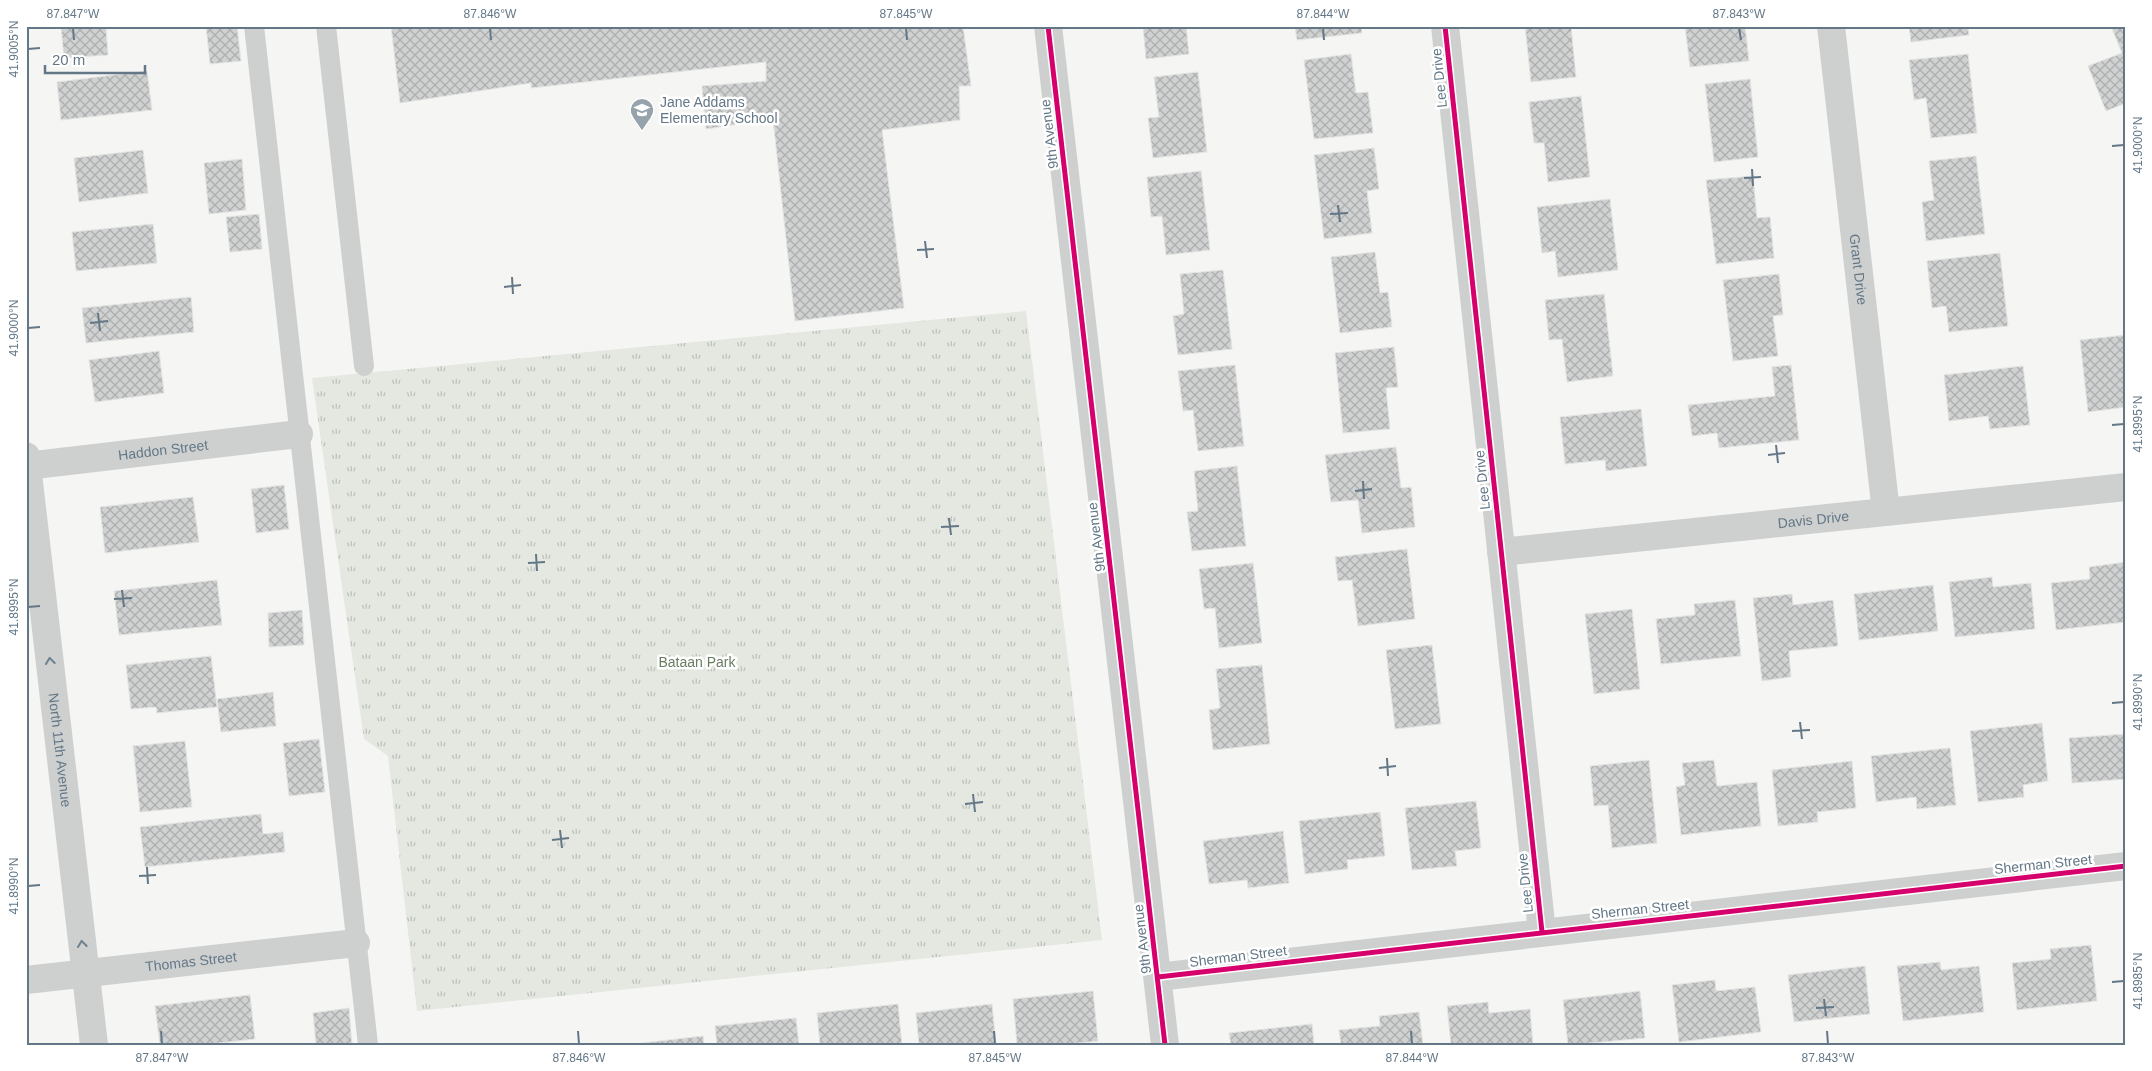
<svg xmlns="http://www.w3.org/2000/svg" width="2152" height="1071" viewBox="0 0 2152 1071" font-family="Helvetica,sans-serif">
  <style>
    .park { fill: url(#park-tufts) }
    .building { fill: url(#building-cross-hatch); stroke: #e4e4e3 }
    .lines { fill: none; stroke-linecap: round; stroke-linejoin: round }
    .service { stroke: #ced0d0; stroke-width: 20 }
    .minor { stroke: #ced0d0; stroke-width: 28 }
    .tertiary { stroke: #ced0d0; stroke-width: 28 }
    .cycleway-casing { stroke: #fff; stroke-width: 8 }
    .cycleway { stroke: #d6006c; stroke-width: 5 }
    .oneway { stroke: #6e808d }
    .ticks { fill: none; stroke: #637786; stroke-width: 2 }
    .labels { text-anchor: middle; stroke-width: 5; stroke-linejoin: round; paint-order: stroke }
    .street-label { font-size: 14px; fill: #637786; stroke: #fff }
    .poi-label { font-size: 14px; fill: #637786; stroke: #fff; text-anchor: start }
    .park-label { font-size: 14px; fill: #687c62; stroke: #fff }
    .neatline { fill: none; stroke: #637786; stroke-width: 2 }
    .ticks-label { font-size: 12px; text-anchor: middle; fill: #637786 }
  </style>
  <defs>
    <pattern id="park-tufts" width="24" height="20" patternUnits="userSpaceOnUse" patternTransform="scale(1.25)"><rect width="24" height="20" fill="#e4e8e1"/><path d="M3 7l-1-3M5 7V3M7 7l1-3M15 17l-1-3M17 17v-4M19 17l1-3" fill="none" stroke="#bcc1bc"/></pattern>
    <pattern id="building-cross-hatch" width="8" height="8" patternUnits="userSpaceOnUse" patternTransform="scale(1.25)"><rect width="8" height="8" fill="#d0d1d1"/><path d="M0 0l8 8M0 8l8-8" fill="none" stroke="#acaeaf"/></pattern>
  </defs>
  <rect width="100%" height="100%" fill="#f5f5f3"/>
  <path class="park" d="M1026 311 1102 940 417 1011 388 756 364 739 312 378Z"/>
  <path class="building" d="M61 26H139L106 29 108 55 64 58Z
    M206 26H237L241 61 210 64Z
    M391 26H963L971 86H959L960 120 882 130 904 308 795 321 773 119 706 129 702 86 766 81V62L531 88V83L400 103Z
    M1143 26H1186L1189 54 1146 59Z
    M1295 26H1361L1362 33 1297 40Z
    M1525 26H1571L1576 77 1531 82Z
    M1685 26H1745L1749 61 1690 67Z
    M1909 26H1968L1969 35 1911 42Z
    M2111 26H2126V103L2106 111 2088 66 2122 53Z
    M1351 54 1356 93 1368 92 1373 133 1314 139 1304 60Z
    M1968 54 1977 133 1931 138 1926 98 1914 100 1909 60Z
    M147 71 152 110 61 120 57 82Z
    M1198 72 1207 152 1153 158 1148 118 1159 117 1154 77Z
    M1750 79 1758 157 1714 162 1705 84Z
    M1581 96 1590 177 1548 182 1544 143H1534L1529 102Z
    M1374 148 1379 189 1367 191 1372 233 1324 239 1314 155Z
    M143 150 148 193 79 202 74 158Z
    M1976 156 1985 234 1926 241 1922 202 1934 200 1929 161Z
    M242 159 246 210 209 214 204 163Z
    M1201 171 1210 250 1166 255 1162 216 1151 217 1147 177Z
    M1753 176 1757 218 1770 217 1774 258 1716 264 1706 180Z
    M1610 199 1618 270 1558 277 1555 251 1542 253 1537 207Z
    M259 214 262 249 230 252 226 217Z
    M153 224 157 263 76 271 72 232Z
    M1375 252 1380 293 1388 292 1392 327 1340 333 1331 257Z
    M2000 253 2008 326 1949 332 1946 306 1932 308 1927 261Z
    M1223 270 1232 349 1178 355 1173 316 1184 314 1180 274Z
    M1779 274 1783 315 1773 316 1778 356 1733 361 1723 280Z
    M1604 294 1613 376 1567 382 1562 339 1549 340 1545 300Z
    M191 297 194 332 86 343 82 308Z
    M2126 335V407L2088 412 2080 340Z
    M1394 347 1398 387 1386 388 1390 429 1343 433 1335 353Z
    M159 351 164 393 95 402 89 360Z
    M1235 365 1244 446 1198 451 1193 410 1183 411 1178 371Z
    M1791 365 1799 440 1719 448 1717 433 1692 436 1688 405 1775 396 1772 367Z
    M2023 366 2030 425 1990 429 1988 416 1949 421 1944 375Z
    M1641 409 1647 466 1606 471 1605 460 1565 464 1560 417Z
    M1396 447 1401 488 1411 487 1415 527 1362 533 1358 500 1331 502 1325 455Z
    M1237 466 1246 546 1192 551 1187 512 1198 511 1194 471Z
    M284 485 289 529 256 533 251 489Z
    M193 497 199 542 105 553 100 507Z
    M1407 549 1415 619 1358 626 1352 580 1338 581 1335 557Z
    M2126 562V622L2056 630 2051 583 2090 579 2089 567Z
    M1253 563 1262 643 1219 648 1215 608 1204 609 1199 569Z
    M1992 577 1993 587 2031 583 2035 629 1955 637 1949 582Z
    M217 580 222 625 119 635 114 591Z
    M1933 585 1938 631 1859 640 1854 594Z
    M1792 594 1793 605 1833 600 1838 646 1789 651 1791 677 1762 681 1753 598Z
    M1735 600 1741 656 1661 664 1656 619 1695 615 1694 604Z
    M1632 609 1640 689 1594 694 1585 614Z
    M302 610 304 645 269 647 268 613Z
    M1432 645 1441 724 1395 729 1386 650Z
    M211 656 217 707 157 713 156 707 131 709 126 665Z
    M1262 665 1270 744 1213 750 1209 710 1220 708 1216 669Z
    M273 692 276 726 221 732 217 699Z
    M2042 723 2048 781 2023 785 2024 797 1978 802 1970 731Z
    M2126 734V779L2072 783 2069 738Z
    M319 739 325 792 289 796 283 743Z
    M185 741 192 807 140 812 133 746Z
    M1950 748 1956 805 1917 809 1916 797 1876 802 1871 756Z
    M1649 760 1657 843 1612 848 1608 805 1594 806 1590 766Z
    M1714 760 1717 786 1757 782 1761 826 1681 835 1676 787 1685 785 1682 763Z
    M1852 761 1856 808 1817 812 1818 822 1778 826 1772 770Z
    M1476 801 1481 848 1455 851 1457 866 1412 870 1405 808Z
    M1380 812 1385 856 1347 860 1348 869 1305 874 1299 821Z
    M261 814 263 834 283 832 285 852 145 867 140 827Z
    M1283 831 1289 883 1248 888 1247 880 1209 884 1203 841Z
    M2091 945 2097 1001 2017 1010 2012 963 2051 959 2050 949Z
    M1940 962 1941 970 1979 966 1984 1012 1903 1021 1897 966Z
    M1865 966 1870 1014 1794 1022 1788 975Z
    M1715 980 1716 991 1755 987 1761 1032 1679 1042 1672 985Z
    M1093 991 1098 1041 1059 1045H1017L1013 999Z
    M1640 991 1645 1038 1568 1045 1563 1000Z
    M250 995 255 1039 201 1045H160L155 1006Z
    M1488 1002 1489 1013 1530 1009 1533 1045H1451L1447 1006Z
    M898 1004 902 1045H820L817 1013Z
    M992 1004 996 1045H919L916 1013Z
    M349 1008 352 1045H316L313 1013Z
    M1419 1012 1423 1045H1341L1339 1030 1380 1026 1379 1016Z
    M796 1018 799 1045H717L715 1026Z
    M1312 1024 1314 1045H1231L1229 1033Z
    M703 1036 704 1045H625Z"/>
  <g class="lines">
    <path class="service" d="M254 26 368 1045
      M326 26 364 366"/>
    <g class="minor">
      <path d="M1445 26 1542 932"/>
      <path id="s1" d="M1831 26 1886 512"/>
      <path id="s2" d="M26 456 94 1045"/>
      <path id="s3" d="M26 466 299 434"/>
      <path id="s4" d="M1501 552 2126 487"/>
      <path d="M1158 977 2126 866"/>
      <path id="s5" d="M26 980 356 943"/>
    </g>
    <path class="tertiary" d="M1048 26 1165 1045"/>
    <g class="cycleway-casing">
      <path id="cycleway" d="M1048 26 1165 1045
        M1445 26 1542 932
        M1158 977 2126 866"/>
    </g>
    <use href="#cycleway" class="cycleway"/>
  </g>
  <defs><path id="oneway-chevron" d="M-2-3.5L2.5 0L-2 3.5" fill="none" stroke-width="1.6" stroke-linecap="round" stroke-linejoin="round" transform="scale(1.25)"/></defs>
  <g class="oneway">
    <use href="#oneway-chevron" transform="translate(50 661) rotate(-97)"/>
    <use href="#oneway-chevron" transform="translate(82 944) rotate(-97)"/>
  </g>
  <path class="ticks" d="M73 28 74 40M490 28 491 40M906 28 907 40M1323 28 1324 40M1739 28 1741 40M28 49 40 48M2112 146 2124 145M1752 169 1753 186M1744 178 1761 177M1338 205 1340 222M1330 214 1348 213M925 241 927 258M917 250 934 249M512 277 513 294M504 287 521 285M98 313 100 331M90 323 108 321M28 328 40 327M2112 425 2124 424M1776 445 1778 463M1768 455 1785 453M1363 481 1364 499M1355 491 1372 489M949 518 951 535M941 527 959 526M536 554 537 571M528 563 545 562M122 590 124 607M114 599 132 598M28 607 40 606M2112 703 2124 702M1800 722 1802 739M1792 731 1810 730M1387 758 1388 776M1379 768 1396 766M973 794 975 812M965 804 983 802M560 830 562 848M552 840 569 838M147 867 148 884M139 876 156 875M28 886 40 885M2112 982 2124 981M1824 999 1826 1016M1816 1008 1834 1007M161 1031 162 1044M578 1031 579 1044M994 1031 995 1044M1411 1031 1412 1044M1827 1031 1828 1044"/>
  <defs>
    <g id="school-pin" transform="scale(1.25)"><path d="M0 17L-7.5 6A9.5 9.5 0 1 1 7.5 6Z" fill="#96a3ac" stroke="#fff"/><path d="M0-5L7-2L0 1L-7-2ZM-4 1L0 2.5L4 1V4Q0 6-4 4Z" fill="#fff"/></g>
  </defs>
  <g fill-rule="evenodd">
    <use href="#school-pin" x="642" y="110"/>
  </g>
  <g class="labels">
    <g class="street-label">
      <text transform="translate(1439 78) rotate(-96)" y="5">Lee Drive</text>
      <text transform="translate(1049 134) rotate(-97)" y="5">9th Avenue</text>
      <text dy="5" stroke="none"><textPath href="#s1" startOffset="245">Grant Drive</textPath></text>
      <text dy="5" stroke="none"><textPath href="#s3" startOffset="138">Haddon Street</textPath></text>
      <text transform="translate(1482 480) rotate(-96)" y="5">Lee Drive</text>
      <text dy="5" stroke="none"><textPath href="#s4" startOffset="314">Davis Drive</textPath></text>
      <text transform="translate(1096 537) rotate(-97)" y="5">9th Avenue</text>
      <text dy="5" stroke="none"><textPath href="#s2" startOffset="296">North 11th Avenue</textPath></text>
      <text transform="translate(2043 864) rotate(-6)" y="5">Sherman Street</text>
      <text transform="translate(1525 883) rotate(-96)" y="5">Lee Drive</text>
      <text transform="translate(1640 909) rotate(-6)" y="5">Sherman Street</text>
      <text transform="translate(1142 939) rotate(-97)" y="5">9th Avenue</text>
      <text transform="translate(1238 956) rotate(-7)" y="5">Sherman Street</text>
      <text dy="5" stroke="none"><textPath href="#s5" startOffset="166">Thomas Street</textPath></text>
    </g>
    <g class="poi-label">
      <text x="660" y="107">Jane Addams<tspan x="660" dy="16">Elementary School</tspan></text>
    </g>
    <g class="park-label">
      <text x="697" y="667">Bataan Park</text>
    </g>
  </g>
  <rect width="2152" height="1071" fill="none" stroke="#ffffff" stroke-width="55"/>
  <path d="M45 65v8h100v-8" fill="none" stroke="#637786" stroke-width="2.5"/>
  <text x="52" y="65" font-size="15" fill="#637786" stroke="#ffffff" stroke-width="4" paint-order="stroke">20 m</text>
  <rect x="28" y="28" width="2096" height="1016" class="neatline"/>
  <g class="ticks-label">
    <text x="73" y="18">87.847°W</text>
    <text x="490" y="18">87.846°W</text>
    <text x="906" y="18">87.845°W</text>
    <text x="1323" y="18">87.844°W</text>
    <text x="1739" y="18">87.843°W</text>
    <text transform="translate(14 49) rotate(-90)" y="4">41.9005°N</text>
    <text transform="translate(2138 145) rotate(-90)" y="4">41.9000°N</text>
    <text transform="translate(14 328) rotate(-90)" y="4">41.9000°N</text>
    <text transform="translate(2138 424) rotate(-90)" y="4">41.8995°N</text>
    <text transform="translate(14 607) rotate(-90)" y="4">41.8995°N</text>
    <text transform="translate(2138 702) rotate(-90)" y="4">41.8990°N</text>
    <text transform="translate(14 886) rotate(-90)" y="4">41.8990°N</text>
    <text transform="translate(2138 981) rotate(-90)" y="4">41.8985°N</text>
    <text x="162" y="1062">87.847°W</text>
    <text x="579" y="1062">87.846°W</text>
    <text x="995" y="1062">87.845°W</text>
    <text x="1412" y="1062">87.844°W</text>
    <text x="1828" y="1062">87.843°W</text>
  </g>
</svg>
